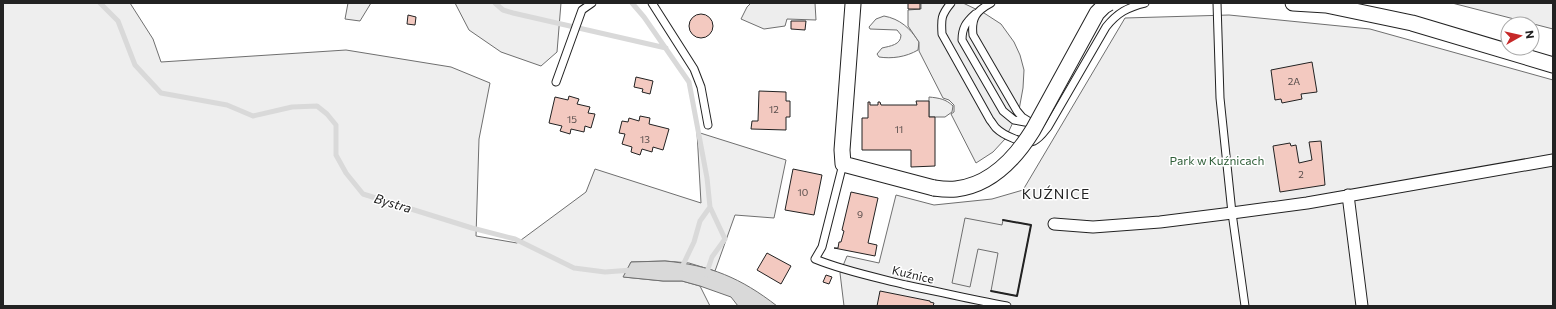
<svg xmlns="http://www.w3.org/2000/svg" width="1556" height="309" viewBox="0 0 1556 309" font-family="Commissioner,sans-serif">
  <style>
    .green { fill: #eee; stroke: #6f6f6f }
    .parking { fill: #ededed; stroke: #6f6f6f }
    .water { fill: #d9d9d9; stroke: #6f6f6f }
    .lines { fill: none; stroke-linecap: round; stroke-linejoin: round }
    .stream { stroke: #d9d9d9; stroke-width: 5 }
    .building { fill: #f3c9c0; stroke: #222 }
    .service-casing { stroke: #222; stroke-width: 9 }
    .pedestrian-casing { stroke: #222; stroke-width: 13 }
    .minor-casing { stroke: #222; stroke-width: 17 }
    .service { stroke: #fff; stroke-width: 7 }
    .pedestrian { stroke: #fff; stroke-width: 11 }
    .minor { stroke: #fff; stroke-width: 15 }
    .minor-bridge-casing { stroke: #222; stroke-width: 17; stroke-linecap: butt }
    .minor-bridge { stroke: #fff; stroke-width: 15 }
    .wall { stroke: #222; stroke-width: 2 }
    .labels { text-anchor: middle; stroke-width: 3; stroke-linejoin: round; paint-order: stroke }
    .number-label { font-size: 10px; fill: #564c4a }
    .park-label { font-size: 12px; fill: #2f5e38; stroke: #fff }
    .street-label { font-size: 12px; fill: #222; stroke: #fff }
    .water-label { font-size: 13px; font-style: italic; fill: #222; stroke: #fff }
    .quarter-label { font-size: 14px; letter-spacing: 1px; fill: #222; stroke: #fff }
  </style>
  <rect width="100%" height="100%" fill="#fff"/>
  <path class="green" d="M3 3H130L153 39 161 62 346 50 451 67 490 83 479 139 476 236 517 243 586 192 595 169 701 203 697 132 786 160 774 218 735 215 715 271 689 263 665 261 631 262 624 277 663 281H682L700 286 710 306H3Z
    M348 3H371L360 21 345 19Z
    M455 3H561L557 52 541 66 501 52 469 30Z
    M1452 3H1553V29Z
    M1229 15 1370 29 1553 80V306H844L840 273 847 256 879 263 896 195 934 205 992 199 1023 190 1125 18Z
    M884 16C900 19 910 28 919 42L918 50C906 57 892 59 879 57L877 54 882 48C890 46 901 45 901 35L897 30 870 29 869 27 876 19Z
    M929 97C939 98 946 99 953 106L952 112 945 117H929Z"/>
  <path class="parking" d="M751 3H815L816 20 787 19 785 26 764 29 741 19 747 7Z
    M921 3H963L984 13 1001 24 1014 42 1020 55 1024 70 1023 88 1019 110 1005 139 993 152 976 163 951 114 954 112V105L949 100 943 98 919 51V42L908 26V10L921 9Z
    M965 218 1002 225 1003 220 1031 225 1017 296 991 291 998 253 978 249 970 287 952 283Z"/>
  <path class="water" d="M665 261C710 265 741 278 777 306H738L731 297 700 286 682 281H663L623 277 631 262Z"/>
  <g class="lines">
    <path class="stream" d="M100 3 118 21 135 65 161 93 227 105 253 116 292 107 317 106 327 114 336 125V155L346 173 363 194 472 228 515 239 574 268 605 272 632 270
      M495 3 503 10 513 13 666 48
      M632 3 644 17 689 82 707 178 710 207 725 239 712 257 706 275
      M681 269 694 242 700 221 710 207"/>
  </g>
  <path class="building" d="M908 3H920V9H908Z
    M689 26a12 12 0 1 1 24 0a12 12 0 1 1-24 0Z
    M408 15 416 17 415 25 407 24Z
    M791 21H806L805 30 791 29Z
    M1312 62 1317 92 1301 94 1302 99 1282 103 1281 99 1275 100 1271 70Z
    M636 77 653 81 650 94 642 92 643 89 634 87Z
    M759 91 786 92V101H790V117H786V130L751 129 752 121H758Z
    M569 96 579 99 577 104 590 107 588 113 595 114 591 128 585 126 584 132 571 129 570 134 560 131 562 126 549 123 555 97 568 100Z
    M916 101H929V117H935V166L911 167V150H862V118H868V102H870V105H878V102H880L881 105H917Z
    M640 116 650 118 649 124 669 129 663 150 653 147 652 152 642 149 640 155 631 152 632 147 622 144 625 134 619 133 622 121 628 122 629 118 639 121Z
    M1321 141 1325 185 1280 192 1273 146 1290 143 1291 146 1296 145 1299 163 1312 160 1309 142Z
    M793 169 822 175 814 215 785 210Z
    M851 192 878 198 868 243 877 245 875 256 834 248H838L839 242H841L844 231 842 230Z
    M767 253 791 266 781 284 757 270Z
    M826 275 832 277 829 284 823 282Z
    M880 291 930 301V302L934 303 933 306H877Z"/>
  <g class="lines">
    <g class="service-casing">
      <path id="service" d="M652 3 694 69 701 87 708 125
        M951 3C941 15 941 19 942 34L990 120C992 122 994 126 996 128 1003 135 1024 145 1034 141 1040 138 1044 132 1048 127L1106 27C1117 13 1128 7 1145 3
        M991 3C976 11 971 18 973 35L1017 111 1022 117 1030 122
        M1217 3 1220 98 1232 213 1245 306
        M975 14C966 22 962 28 962 40L1003 111 1014 120 1036 124
        M556 82 582 10 592 3
        M843 164 822 247 815 259C844 271 875 277 906 285 940 292 973 300 1007 306"/>
    </g>
    <g class="pedestrian-casing">
      <path id="pedestrian" d="M1348 195 1362 306
        M1054 224 1093 227 1160 222 1232 213 1307 203 1553 160"/>
    </g>
    <g class="minor-casing">
      <path id="minor" d="M1293 3 1326 5 1412 23 1553 65
        M853 4 842 150 843 164 934 188"/>
    </g>
    <use href="#service" class="service"/>
    <use href="#pedestrian" class="pedestrian"/>
    <use href="#minor" class="minor"/>
    <g class="minor-bridge-casing">
      <path id="minor-bridge" d="M934 188C941 189 948 190 956 189 991 185 1015 159 1033 130L1097 13 1104 6 1109 3"/>
    </g>
    <use href="#minor-bridge" class="minor-bridge"/>
    <path class="wall" d="M991 291 1017 296 1031 225 1003 220"/>
  </g>
  <g class="labels">
    <g class="number-label">
      <text x="1294" y="85">2A</text>
      <text x="774" y="113">12</text>
      <text x="572" y="123">15</text>
      <text x="899" y="133">11</text>
      <text x="645" y="143">13</text>
      <text x="1301" y="178">2</text>
      <text x="803" y="196">10</text>
      <text x="860" y="218">9</text>
    </g>
    <g class="park-label">
      <text x="1217" y="165">Park w Kuźnicach</text>
    </g>
    <g class="street-label">
      <text transform="translate(913 275) rotate(13)" y="4">Kuźnice</text>
    </g>
    <g class="water-label">
      <text transform="translate(393 203) rotate(17)" y="5">Bystra</text>
    </g>
    <g class="quarter-label">
      <text x="1056" y="199">KUŹNICE</text>
    </g>
  </g>
  <rect width="1556" height="309" fill="none" stroke="#222222" stroke-width="8"/>
  <g transform="translate(1520 36) rotate(82)"><circle r="19" fill="#ffffff" stroke="#a7a7a7"/>
  <path d="M0-3L7 15L0 10L-7 15Z" fill="#c62828"/>
  <text y="-6" font-size="11" font-weight="bold" text-anchor="middle" fill="#222222">N</text>
  </g>
</svg>
